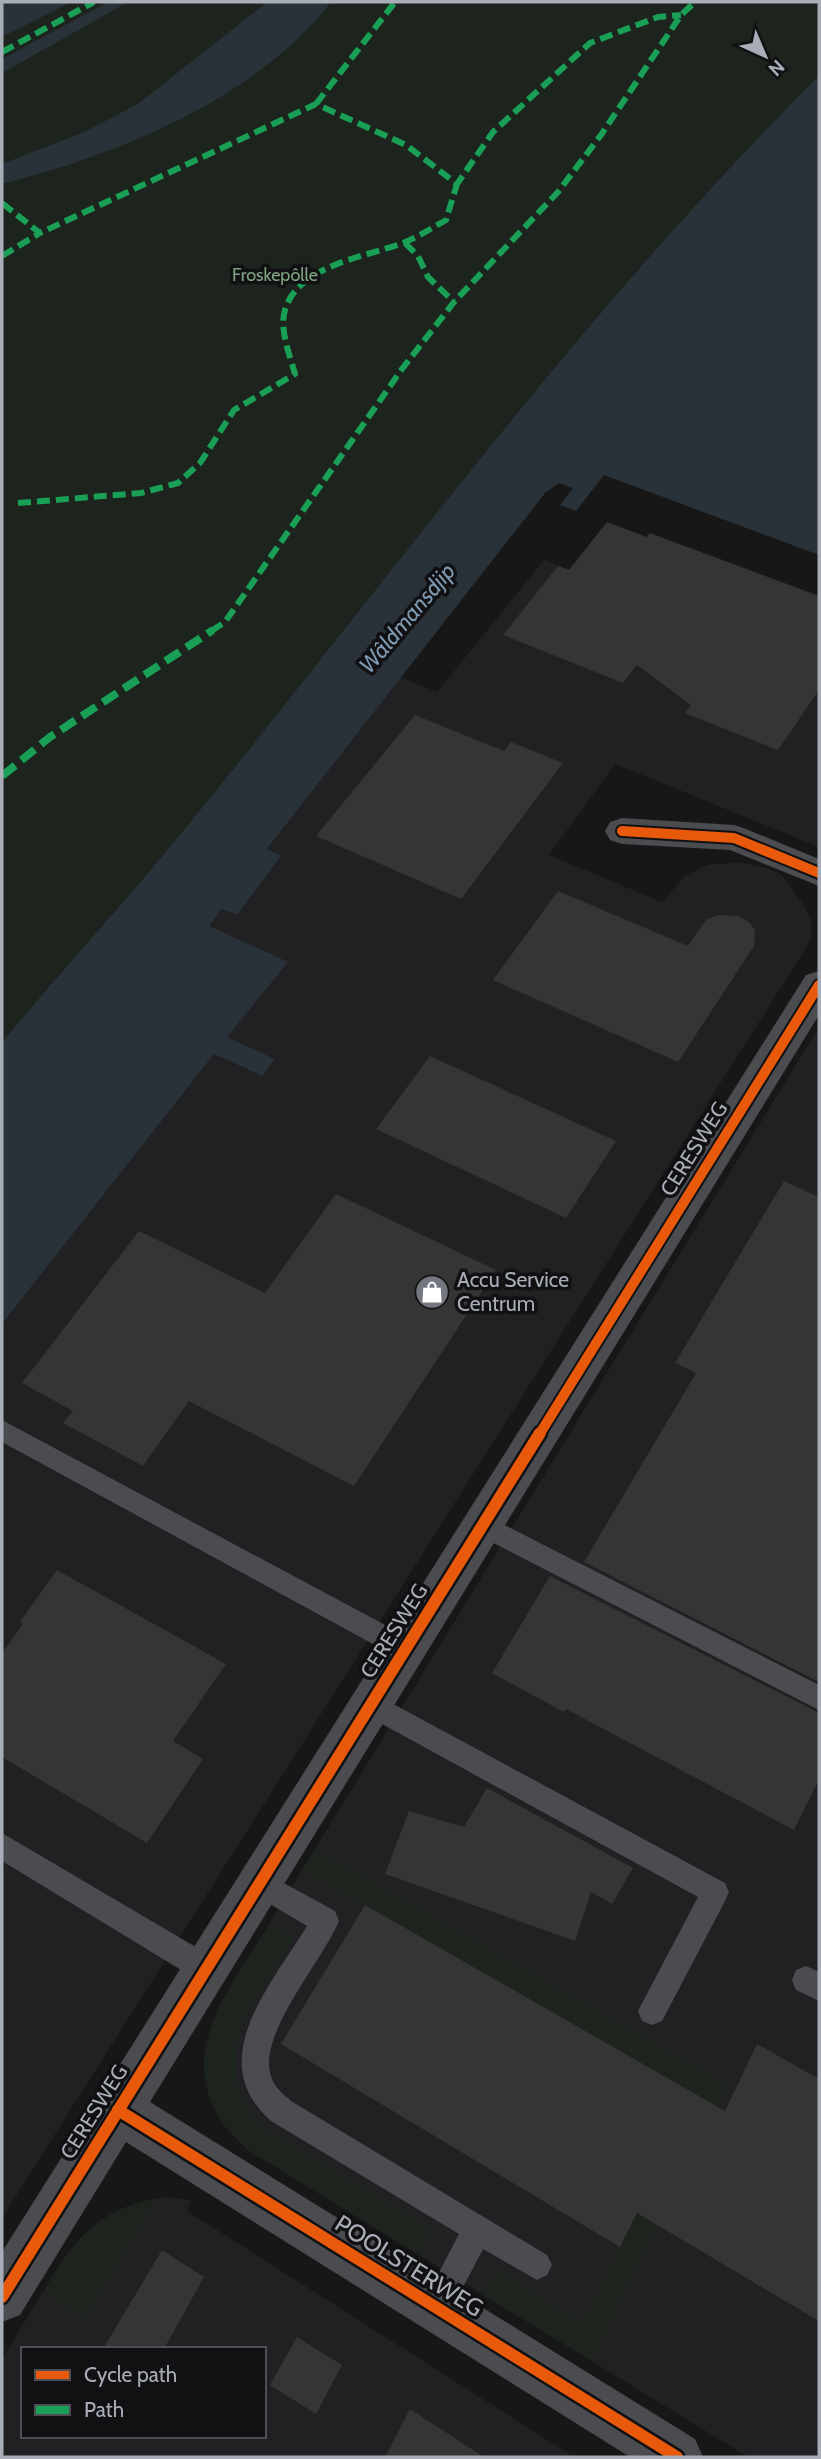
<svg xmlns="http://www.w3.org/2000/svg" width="821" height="2459" viewBox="0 0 821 2459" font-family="Cabin,sans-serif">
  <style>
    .built { fill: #212123; fill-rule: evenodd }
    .green { fill: #1d241e }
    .water { fill: #2a3239 }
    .building { fill: #353536 }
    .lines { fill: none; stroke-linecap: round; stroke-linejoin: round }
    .service { fill: #4b4c50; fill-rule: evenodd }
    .minor { fill: #4b4c50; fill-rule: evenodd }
    .quiet-far1 { stroke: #1a9f57; stroke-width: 6; stroke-dasharray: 13 6; stroke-linecap: butt }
    .quiet { stroke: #1a9f57; stroke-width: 8; stroke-dasharray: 17 8; stroke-linecap: butt }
    .cycleway-far1-casing { stroke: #111113; stroke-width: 14 }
    .cycleway-casing { stroke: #111113; stroke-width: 17 }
    .cycleway-far1 { stroke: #e8590c; stroke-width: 10 }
    .cycleway { stroke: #e8590c; stroke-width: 12 }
    .labels { text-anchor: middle; stroke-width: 7; stroke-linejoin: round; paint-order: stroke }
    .far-park-label { font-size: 18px; fill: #7fa381; stroke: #111113 }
    .street-label { font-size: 21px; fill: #a8adb8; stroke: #111113 }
    .poi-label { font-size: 21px; fill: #a8adb8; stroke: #111113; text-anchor: start }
    .water-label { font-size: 23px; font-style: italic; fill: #7f9bb3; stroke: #111113 }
    .near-street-label { font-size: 24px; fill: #a8adb8; stroke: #111113 }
  </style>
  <rect width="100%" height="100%" fill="#171717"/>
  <path class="built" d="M544 560 819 667V847L615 764 549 855 662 902 686 875 708 865 739 862 766 868 781 874 805 907 812 924 811 937 806 948 2 2218V1324L214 1054 261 1076 275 1059 227 1037 208 927 222 909 237 915 281 856 267 850 400 677 437 692Z
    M819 1027V2457H748L248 2150 225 2127 215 2110 207 2087 204 2067 205 2046 218 2007Z
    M166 2197 191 2200 187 2211 571 2455 569 2457H2V2359L43 2292 85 2318 157 2198ZM23 2349H264V2436H23Z"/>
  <path class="green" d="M73 2H819V76C585 308 392 575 184 830 125 902 61 971 2 1042V37Z
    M315 1849 727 2084 592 2361 481 2294 497 2270 582 2323 695 2094 302 1870Z
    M270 1923 291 1935 292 1941C255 2003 202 2060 263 2128L428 2227 430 2235 419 2255 248 2150C161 2073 222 1999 270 1923Z
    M157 2198 85 2319 43 2292C73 2241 96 2210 157 2198Z"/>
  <path class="water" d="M2 2H72L2 37Z
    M108 2H128L2 73V59Z
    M267 2H331C254 100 119 154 2 184V164L84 132 138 104Z
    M819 76V555L604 475 576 511 560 505 573 488 559 483 545 493 267 849 281 856 237 915 222 909 209 926 288 962 227 1037 275 1059 262 1076 214 1054 2 1324V1042C61 971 125 902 184 830 392 575 585 308 819 76Z"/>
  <path class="building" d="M607 522 647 537 650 533 819 596V690L778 750 685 713 691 705 637 665 623 683 503 635 558 566 569 570Z
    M415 715 504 751 511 742 563 763 461 899 316 836Z
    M558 891 688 946 706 920 718 915 738 916 749 922 755 930 754 946 678 1062 493 980Z
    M430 1056 616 1141 566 1218 376 1129Z
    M784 1181 819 1197V1682L584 1562 696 1373 675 1363Z
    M336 1194 496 1270 354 1486 189 1401 143 1466 63 1423 73 1411 22 1383 139 1231 265 1293Z
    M57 1570 226 1664 173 1741 203 1759 147 1843 2 1757V1653L23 1624 20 1622Z
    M550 1576 819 1713V1779L794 1830 566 1709 564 1712 492 1673Z
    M487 1788 633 1868 612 1904 591 1892 575 1941 385 1874 409 1811 464 1827Z
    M365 1905 725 2111 757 2044 819 2079V2321L637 2213 620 2247 281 2044Z
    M162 2250 204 2277 164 2349H103Z
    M297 2337 342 2365 316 2414 270 2385Z
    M410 2409 484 2457H385Z"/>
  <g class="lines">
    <path class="service" d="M2 1420 415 1641 419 1649 415 1657 406 1661 397 1657 2 1442Z
      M483 1514 819 1685V1710L474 1533 471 1525 474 1517Z
      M371 1692 725 1883 729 1892 725 1901 662 2021 652 2025 642 2021 638 2011 698 1897 362 1713 358 1704 362 1695Z
      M2 1833 216 1959 220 1969 216 1979 206 1983 196 1979 2 1861Z
      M260 1870 335 1911 339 1921C322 1962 257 2034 271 2076 274 2087 283 2094 291 2101L547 2255 552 2265 547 2275 537 2280 483 2249 447 2318 436 2322 425 2318 421 2307 459 2234 271 2121C202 2060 272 1984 307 1926L250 1892 247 1883 250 1874Z
      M806 1966 819 1972V2001L796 1990 792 1980 796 1970Z"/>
    <path class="minor" d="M622 818 734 825 746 829 819 859V886L730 850 622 844 610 840 605 831 610 822Z
      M819 971V1015L150 2102 695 2439 703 2457H630L126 2142 20 2315 2 2322V2252L806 975Z"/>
    <path class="quiet-far1" d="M2 52 94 2
      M316 104 395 2
      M2 203 40 233 316 104 406 145 457 184 493 132 590 43 658 17 681 15
      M405 243 418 256 428 277 454 302
      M2 256 40 233
      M18 503 141 493 178 483 200 463 234 410 295 374C290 356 279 329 285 310 298 265 366 257 403 243 418 237 432 228 446 220L457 184
      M211 631 225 622 402 369 454 302 558 192 601 135 681 15 695 2"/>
    <path class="quiet" d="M2 776 50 737 213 630"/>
    <g class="cycleway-far1-casing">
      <path id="cycleway-far1" d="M622 831 734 838 819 873
        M539 1435 819 985"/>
    </g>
    <g class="cycleway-casing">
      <path id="cycleway" d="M118 2110 677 2457
        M2 2297 540 1433"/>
    </g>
    <use href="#cycleway-far1" class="cycleway-far1"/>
    <use href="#cycleway" class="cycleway"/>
  </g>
  <defs>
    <g id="shop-disc" transform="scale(1.75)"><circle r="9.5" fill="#757880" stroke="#111113"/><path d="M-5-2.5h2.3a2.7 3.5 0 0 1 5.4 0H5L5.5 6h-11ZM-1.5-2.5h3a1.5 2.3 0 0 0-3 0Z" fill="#fff"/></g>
  </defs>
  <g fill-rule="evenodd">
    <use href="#shop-disc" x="432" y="1292"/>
  </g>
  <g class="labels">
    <g class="far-park-label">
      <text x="275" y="281">Froskepôlle</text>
    </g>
    <g class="street-label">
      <text transform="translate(694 1149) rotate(-58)" y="7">CERESWEG</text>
      <text transform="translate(394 1631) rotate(-58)" y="7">CERESWEG</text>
      <text transform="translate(94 2112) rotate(-58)" y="7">CERESWEG</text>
    </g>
    <g class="poi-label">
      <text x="457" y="1287">Accu Service<tspan x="457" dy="24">Centrum</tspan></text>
    </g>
    <g class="water-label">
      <text transform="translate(407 618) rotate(-50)" y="8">Wâldmansdjip</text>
    </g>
    <g class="near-street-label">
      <text transform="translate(409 2266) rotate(32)" y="8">POOLSTERWEG</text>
    </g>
  </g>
  <rect width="821" height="2459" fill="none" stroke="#a8adb8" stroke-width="7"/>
  <rect x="21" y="2347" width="245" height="91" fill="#111113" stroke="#4d4f55" stroke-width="2"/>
  <rect x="35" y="2370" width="35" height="10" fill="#e8590c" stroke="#4d4f55" stroke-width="2"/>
  <text x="84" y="2382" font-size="21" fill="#a8adb8">Cycle path</text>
  <rect x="35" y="2405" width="35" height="10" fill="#1a9f57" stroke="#4d4f55" stroke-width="2"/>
  <text x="84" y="2417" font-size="21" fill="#a8adb8">Path</text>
  <g transform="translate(765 56) rotate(136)" stroke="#111113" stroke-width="5" paint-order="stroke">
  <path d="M0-5L12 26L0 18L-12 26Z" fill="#a8adb8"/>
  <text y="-10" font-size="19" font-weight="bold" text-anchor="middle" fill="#a8adb8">N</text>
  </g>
</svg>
